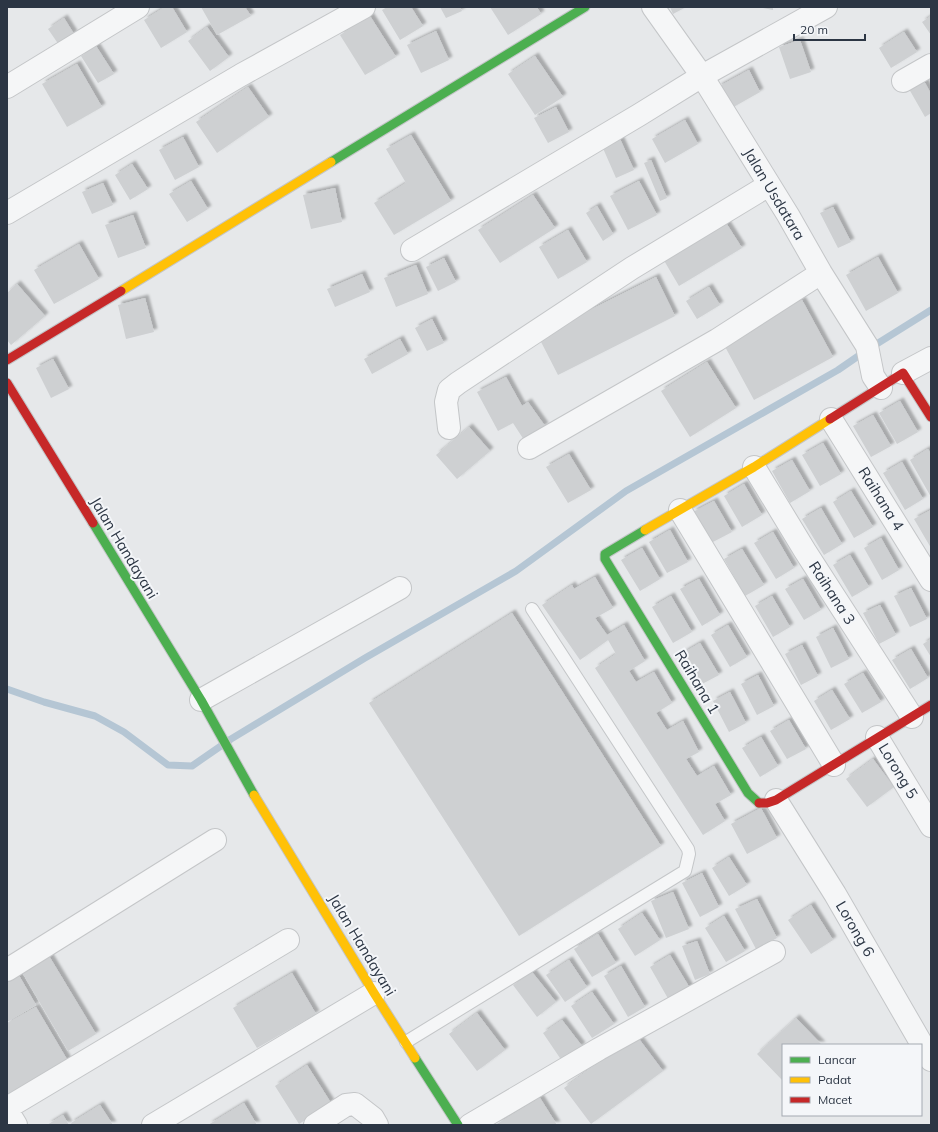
<svg xmlns="http://www.w3.org/2000/svg" width="938" height="1132" viewBox="0 0 938 1132" font-family="Mulish,sans-serif">
  <style>
    .lines { fill: none; stroke-linecap: round; stroke-linejoin: round }
    .stream { stroke: #b5c6d4; stroke-width: 7 }
    .building { fill: #ced0d2; filter: url(#shadow) }
    .lane-casing { stroke: #c4c6c8; stroke-width: 14 }
    .street-casing { stroke: #c4c6c8; stroke-width: 24 }
    .fast-casing { stroke: #c4c6c8; stroke-width: 11 }
    .slow-casing { stroke: #c4c6c8; stroke-width: 11 }
    .jam-casing { stroke: #c4c6c8; stroke-width: 11 }
    .lane { stroke: #f5f6f7; stroke-width: 12 }
    .street { stroke: #f5f6f7; stroke-width: 22 }
    .fast { stroke: #4caf50; stroke-width: 9 }
    .slow { stroke: #ffc107; stroke-width: 9 }
    .jam { stroke: #c62828; stroke-width: 9 }
    .labels { text-anchor: middle; stroke-width: 4; stroke-linejoin: round; paint-order: stroke }
    .street-label { font-size: 15px; fill: #2c3644; stroke: #f4f6f9 }
  </style>
  <defs>
    <filter id="shadow"><feDropShadow dx="3.5" dy="-3.5" stdDeviation="1" flood-color="#0004"/></filter>
  </defs>
  <rect width="100%" height="100%" fill="#e6e8ea"/>
  <g class="lines">
    <path class="stream" d="M7 689 44 702 95 716 124 732 168 765 192 766 231 739 365 658 516 571 626 491 838 370 867 350 931 310"/>
  </g>
  <path class="building" d="M165 7H172L187 32 161 48 144 20Z
    M201 7H245L251 16 217 35Z
    M387 7H411L423 26 400 40 382 10Z
    M440 7H460L462 11 446 18Z
    M490 7H537L541 14 508 35Z
    M670 7H686L673 14Z
    M758 7H773V10Z
    M370 16 396 57 365 75 340 35Z
    M931 16V35L922 22Z
    M64 18 74 34 59 45 48 29Z
    M207 27 229 57 210 71 188 41Z
    M436 31 449 60 421 73 407 45Z
    M904 32 917 52 891 68 879 48Z
    M800 40 811 72 790 79 779 47Z
    M96 46 114 74 98 83 81 56Z
    M535 56 563 97 535 115 508 74Z
    M77 64 102 107 67 127 42 84Z
    M749 70 760 92 730 109 718 87Z
    M924 81 931 94V113L925 117 909 89Z
    M248 87 269 117 217 153 196 122Z
    M556 107 569 132 548 143 534 118Z
    M685 120 698 144 665 163 652 139Z
    M411 135 451 201 394 235 374 203 406 183 386 149Z
    M183 137 199 167 175 180 159 150Z
    M620 139 634 170 616 178 602 146Z
    M651 160 667 198 660 201 644 163Z
    M132 164 148 189 130 200 115 175Z
    M191 181 208 209 187 222 169 194Z
    M639 181 657 215 628 230 610 196Z
    M103 183 113 205 92 214 82 192Z
    M335 188 342 222 311 229 303 195Z
    M533 195 555 228 500 263 478 230Z
    M597 206 613 234 603 241 586 213Z
    M833 207 851 242 838 248 820 213Z
    M133 215 146 248 118 258 105 225Z
    M721 215 742 248 679 286 659 252Z
    M568 230 587 262 558 279 539 247Z
    M79 244 99 279 54 304 34 270Z
    M878 257 898 293 866 311 846 275Z
    M444 258 456 282 438 291 426 267Z
    M416 265 428 294 396 307 384 278Z
    M362 274 370 292 335 307 327 289Z
    M656 277 675 316 558 375 538 336Z
    M17 284 45 316 11 345 7 340V293Z
    M709 287 720 305 697 319 686 301Z
    M145 298 154 332 126 339 118 305Z
    M802 300 833 357 754 400 723 343Z
    M432 319 444 343 427 351 415 328Z
    M400 339 408 354 372 374 364 359Z
    M53 359 69 389 51 398 36 368Z
    M707 362 736 408 690 437 661 391Z
    M506 377 522 406 528 402 545 426 524 440 513 423 498 431 477 392Z
    M900 401 918 432 897 444 879 413Z
    M873 415 891 446 871 457 853 426Z
    M469 427 490 451 457 479 436 455Z
    M823 443 841 474 820 486 802 455Z
    M928 449 931 454V497L910 460Z
    M569 454 591 490 568 503 546 467Z
    M792 460 810 491 790 503 772 471Z
    M902 462 923 499 905 510 883 473Z
    M744 484 762 515 742 527 724 496Z
    M851 491 873 527 854 538 833 502Z
    M714 501 732 532 711 543 693 512Z
    M821 508 842 544 824 555 802 519Z
    M931 510V548L914 519Z
    M670 530 688 562 667 573 649 542Z
    M773 532 794 568 776 579 754 543Z
    M881 538 899 570 882 580 864 548Z
    M642 548 660 579 640 591 621 560Z
    M742 549 764 585 745 596 724 559Z
    M850 555 869 587 852 597 833 565Z
    M595 577 613 608 595 618 607 635 624 625 645 661 629 671 636 682 654 672 672 703 656 713 667 730 683 721 699 752 686 759 697 776 714 766 731 795 715 804 725 821 703 835 595 668 616 654 608 640 580 660 542 605 572 585 574 589Z
    M699 579 720 615 702 626 680 589Z
    M803 579 821 610 804 620 785 589Z
    M911 588 927 619 910 627 894 596Z
    M671 596 692 632 673 643 652 607Z
    M772 596 790 627 773 637 755 606Z
    M880 605 896 635 879 644 863 613Z
    M512 613 661 846 519 936 369 703Z
    M728 625 747 657 730 667 711 635Z
    M833 628 849 659 831 668 816 637Z
    M931 639V657L923 644Z
    M700 643 719 675 702 684 683 653Z
    M802 645 818 676 801 685 785 654Z
    M911 649 928 678 910 689 892 660Z
    M863 673 881 702 862 713 844 684Z
    M758 675 774 706 757 715 741 684Z
    M832 690 850 719 831 730 814 701Z
    M730 692 746 723 729 732 713 701Z
    M789 720 806 749 787 759 770 731Z
    M761 737 778 766 760 777 742 748Z
    M873 759 894 787 867 807 846 779Z
    M761 808 777 838 747 854 731 824Z
    M729 857 747 885 729 896 712 868Z
    M702 873 719 907 700 917 682 883Z
    M673 892 689 929 666 938 651 901Z
    M757 899 777 938 756 949 735 909Z
    M811 905 833 940 811 954 788 920Z
    M642 913 660 940 635 956 618 929Z
    M724 916 745 951 726 962 705 928Z
    M598 934 616 963 592 977 574 949Z
    M697 941 710 974 695 980 682 946Z
    M670 955 691 990 670 1002 650 967Z
    M49 956 96 1034 68 1051 22 972Z
    M569 960 587 987 565 1002 546 975Z
    M621 966 645 1007 628 1017 604 976Z
    M17 972 36 1005 7 1022V977Z
    M532 972 556 1002 537 1017 513 985Z
    M292 973 316 1014 257 1048 233 1008Z
    M592 992 614 1024 592 1038 571 1006Z
    M36 1007 68 1061 7 1096V1023Z
    M477 1013 505 1050 477 1071 449 1034Z
    M796 1018 822 1045H783V1081L757 1054Z
    M562 1020 582 1046 562 1061 543 1033Z
    M636 1035 663 1071 591 1124 564 1088Z
    M307 1065 331 1103 299 1124 275 1086Z
    M540 1098 557 1125H495Z
    M244 1103 257 1125H208Z
    M100 1105 113 1125H72L71 1123Z
    M63 1115 69 1125H47Z"/>
  <g class="lines">
    <g class="lane-casing">
      <path id="lane" d="M406 1042 685 871 689 854 688 849 532 609"/>
    </g>
    <g class="street-casing">
      <path id="street" d="M653 7 702 76 788 215 821 273 867 346 873 376 881 388
        M903 81 931 65
        M7 87 138 7
        M7 213 241 75 364 7
        M412 250 639 115 702 76 826 7
        M903 373 931 358
        M831 419 931 580
        M449 428 446 402 449 390 458 383 632 268 769 185
        M529 448 717 340 821 273
        M754 467 805 551 912 717
        M680 510 834 765
        M201 700 400 588
        M877 737 931 826
        M776 800 835 894 931 1060
        M7 970 215 840
        M7 1108 288 940
        M7 1110 16 1125
        M153 1125 374 993
        M315 1125 346 1105 355 1104 373 1118 377 1125
        M470 1125 599 1049 774 952"/>
    </g>
    <g class="fast-casing">
      <path id="fast" d="M331 162 585 7
        M93 523 201 700 254 795
        M645 530 605 554V559L748 793 759 803
        M415 1058 458 1125"/>
    </g>
    <g class="slow-casing">
      <path id="slow" d="M121 291 331 162
        M645 530 754 467 830 419
        M254 795 374 993 415 1058"/>
    </g>
    <g class="jam-casing">
      <path id="jam" d="M7 360 121 291
        M7 383 93 523
        M830 419 903 373 931 417
        M759 803H767L776 800 931 705"/>
    </g>
    <use href="#lane" class="lane"/>
    <use href="#street" class="street"/>
    <use href="#fast" class="fast"/>
    <use href="#slow" class="slow"/>
    <use href="#jam" class="jam"/>
  </g>
  <g class="labels">
    <g class="street-label">
      <text transform="translate(774 194) rotate(59)" y="5">Jalan Usdatara</text>
      <text transform="translate(881 499) rotate(58)" y="5">Raihana 4</text>
      <text transform="translate(124 548) rotate(59)" y="5">Jalan Handayani</text>
      <text transform="translate(832 593) rotate(57)" y="5">Raihana 3</text>
      <text transform="translate(697 682) rotate(59)" y="5">Raihana 1</text>
      <text transform="translate(898 771) rotate(59)" y="5">Lorong 5</text>
      <text transform="translate(855 929) rotate(60)" y="5">Lorong 6</text>
      <text transform="translate(362 945) rotate(59)" y="5">Jalan Handayani</text>
    </g>
  </g>
  <rect width="938" height="1132" fill="none" stroke="#2c3644" stroke-width="16"/>
  <rect x="782" y="1044" width="140" height="72" fill="#f4f6f9" stroke="#a4a9b1"/>
  <rect x="790" y="1057" width="20" height="6" fill="#4caf50" stroke="#a4a9b1"/>
  <text x="818" y="1064" font-size="12" fill="#2c3644">Lancar</text>
  <rect x="790" y="1077" width="20" height="6" fill="#ffc107" stroke="#a4a9b1"/>
  <text x="818" y="1084" font-size="12" fill="#2c3644">Padat</text>
  <rect x="790" y="1097" width="20" height="6" fill="#c62828" stroke="#a4a9b1"/>
  <text x="818" y="1104" font-size="12" fill="#2c3644">Macet</text>
  <path d="M794 34v6h71v-6" fill="none" stroke="#2c3644" stroke-width="2"/>
  <text x="800" y="34" font-size="12" fill="#2c3644" stroke="#f4f6f9" stroke-width="3" paint-order="stroke">20 m</text>
</svg>
